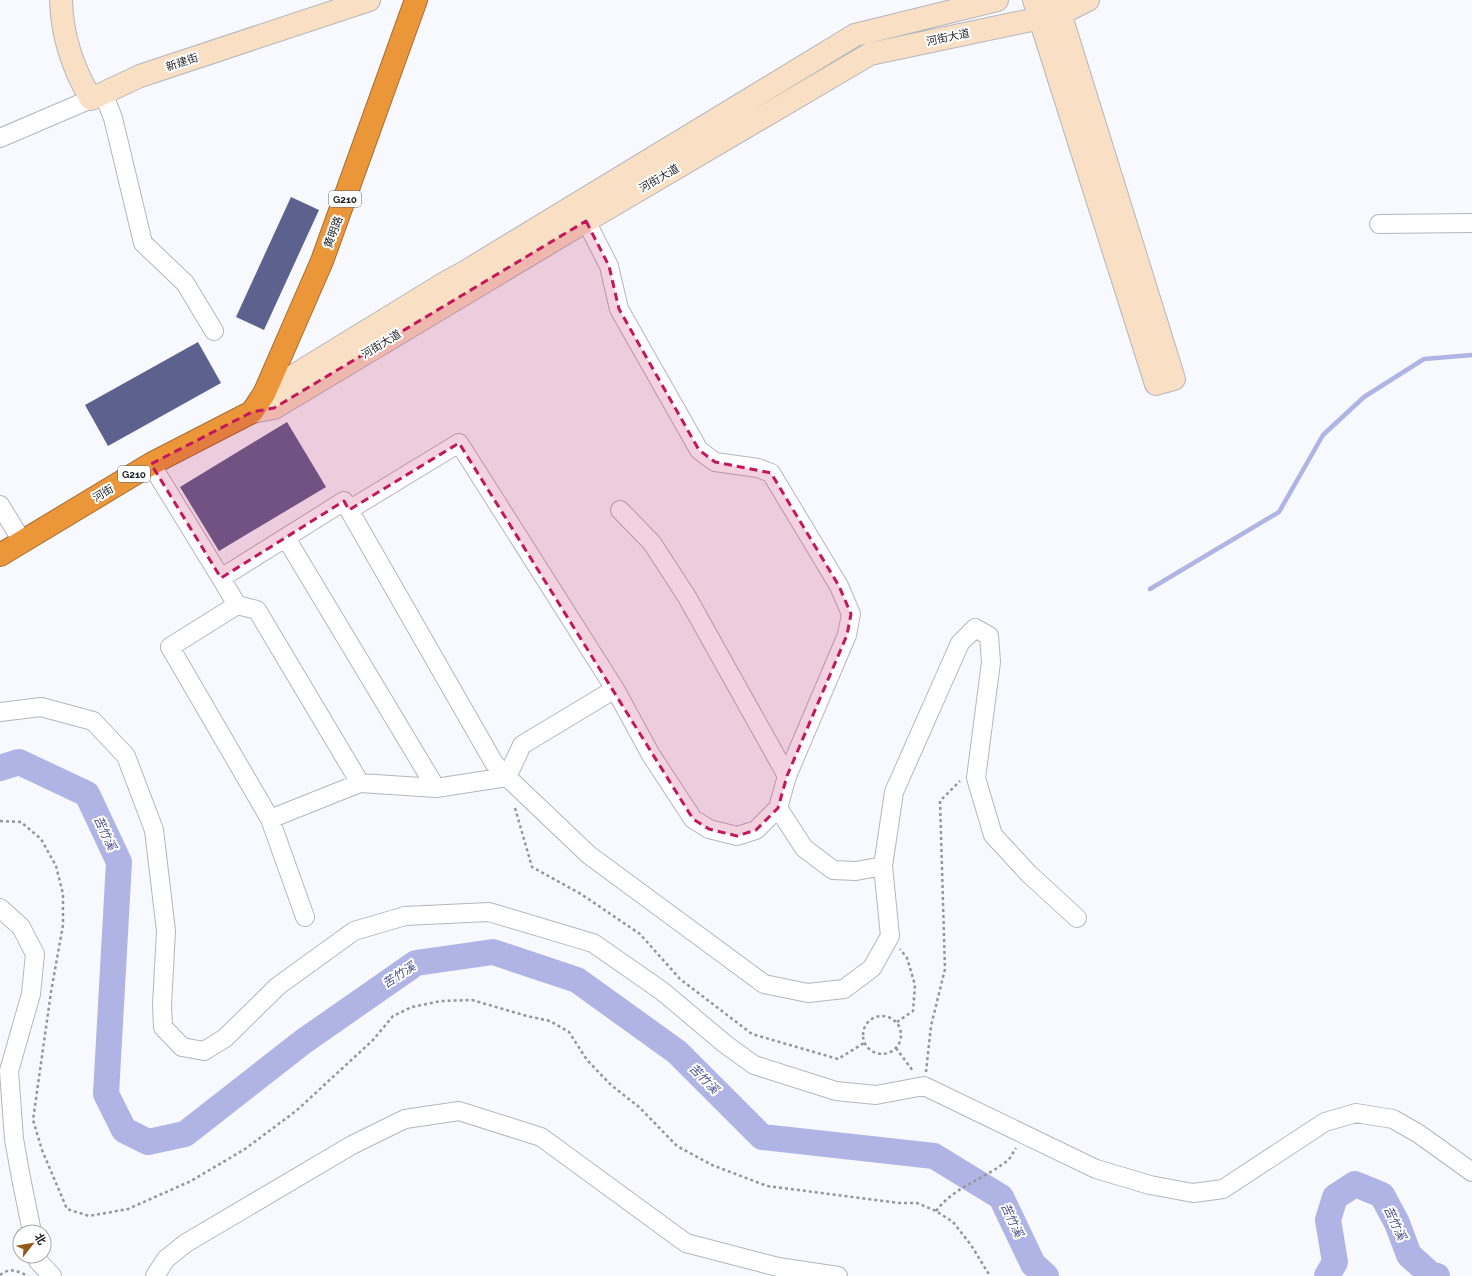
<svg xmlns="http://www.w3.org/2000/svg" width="1472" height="1276" viewBox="0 0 1472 1276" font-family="Raleway,'Noto Sans SC',sans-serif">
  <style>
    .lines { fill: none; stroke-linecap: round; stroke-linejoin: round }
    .stream { stroke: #afb4e5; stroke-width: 4.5 }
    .river { stroke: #afb4e5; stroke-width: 26 }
    .building { fill: #5d618d }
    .street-casing { stroke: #b4b6be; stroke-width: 20 }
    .secondary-casing { stroke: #b4b6be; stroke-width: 24 }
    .highway-casing { stroke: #a46d31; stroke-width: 24 }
    .path { stroke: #95969a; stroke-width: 2.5; stroke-dasharray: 3 3; stroke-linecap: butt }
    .street { stroke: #fff; stroke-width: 18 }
    .secondary { stroke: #f9e0c4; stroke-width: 22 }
    .highway { stroke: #eb9739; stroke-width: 22 }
    .marked { fill: #c2185b; fill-opacity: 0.2; stroke: #c2185b; stroke-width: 3; stroke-dasharray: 8 5; stroke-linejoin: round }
    .labels { text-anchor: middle; stroke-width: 4; stroke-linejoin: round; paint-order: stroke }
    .shield { fill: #fff; stroke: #626365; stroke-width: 1 }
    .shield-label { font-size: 10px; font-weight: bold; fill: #1f2023 }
    .street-label { font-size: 11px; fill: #1f2023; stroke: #fff }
    .water-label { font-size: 12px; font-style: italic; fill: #4d508d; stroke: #fff }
  </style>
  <rect width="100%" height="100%" fill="#f8f9fe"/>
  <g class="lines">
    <path class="stream" d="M1150 589 1279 512 1323 435 1364 397 1424 359 1472 355"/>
    <path class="river" d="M0 768 19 762 87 794 119 862 106 1094 124 1130 148 1142 185 1134 304 1041 416 963 493 952 577 980 677 1052 762 1137 934 1156 1001 1197 1033 1264 1046 1276
      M1327 1276 1335 1262 1328 1220 1335 1197 1355 1184 1382 1195 1397 1223 1409 1255 1430 1274 1437 1276"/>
  </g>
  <path class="building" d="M291 197 319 210 264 330 236 317Z
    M198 342 221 383 108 446 85 405Z
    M287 422 326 487 219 551 180 487Z"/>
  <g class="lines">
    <g class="street-casing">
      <path id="street" d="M103 93 113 118 143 243 185 283 214 331
        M0 138 91 99
        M1379 224 1472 223
        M151 464 221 578 344 501 494 763 507 777 589 855 764 984 808 993 844 989 872 968 890 936 883 866 894 792 960 643 975 628 989 636 991 662 976 778 993 835 1029 874 1077 918
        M0 505 22 541
        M349 510 459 443 615 689 651 755 693 819 709 829 737 836 756 830 778 808 787 776 847 635 851 614 839 586 771 473 758 468 715 462 699 450 619 309 609 266 586 221
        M620 510 652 543 687 597 787 776
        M286 538 436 788
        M221 578 237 605 257 610 360 783
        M237 605 170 647 270 819 305 917
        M0 712 41 707 93 721 126 756 154 830 166 931 162 1005 163 1027 182 1047 204 1051 225 1038 278 986 354 931 405 916 489 912 593 943 662 991 725 1044 754 1065 836 1091 876 1095 924 1086 1096 1169 1150 1185 1193 1193 1223 1189 1325 1122 1356 1113 1393 1119 1419 1134 1472 1172
        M778 808 804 848 833 870 856 871 883 866
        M270 819 360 783 436 788 507 777 522 745 615 689
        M0 908 21 927 35 954 31 994 9 1071 14 1139 21 1178 32 1232
        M37 1256 38 1261 52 1276
        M155 1276 166 1259 186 1243 352 1145 405 1119 459 1111 541 1137 686 1243 778 1267 838 1276"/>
    </g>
    <g class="secondary-casing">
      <path id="secondary" d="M61 0C62 36 73 69 91 99L140 76 369 0
        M1034 0 1156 384 1174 379 1056 0
        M264 394 445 283 465 272 855 35 997 0
        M252 412 274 408 586 221 870 54 1060 14 1088 0"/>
    </g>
    <g class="highway-casing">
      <path id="highway" d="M0 555 151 464 252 412 264 394 322 261 416 0"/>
    </g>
    <path class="path" d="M515 808 532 867 581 894 640 934 680 979 752 1034 838 1059 864 1043
      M0 821 21 822 41 839 56 866 63 894V925L51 992 33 1120 42 1150 67 1209 89 1216 128 1209 191 1181 245 1149 296 1111 373 1040 393 1016 412 1007 441 1001 472 1000 527 1016 550 1021 569 1032 587 1060 611 1085 639 1107 677 1146 712 1165 767 1186 899 1203H917L936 1211 953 1222 971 1245 990 1276
      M863 1035a19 19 0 1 1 38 0a19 19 0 1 1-38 0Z
      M897 1022 913 1011 915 985 907 958 900 949
      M896 1048 913 1071
      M926 1072 931 1026 945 969 940 801 960 781
      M936 1211C955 1186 983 1180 1007 1161 1011 1158 1013 1152 1016 1148
      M0 1275C10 1267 18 1271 28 1276"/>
    <use href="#street" class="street"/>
    <use href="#secondary" class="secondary"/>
    <use href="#highway" class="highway"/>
  </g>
  <path class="marked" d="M586 221 609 266 619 309 699 450 715 462 771 473 839 586 851 614 847 635 787 776 778 808 756 830 737 836 709 829 693 819 459 443 349 510 344 501 221 578 151 464 252 412 274 408Z"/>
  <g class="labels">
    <g class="shield">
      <rect x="329" y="191" width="32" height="16" rx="3"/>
      <rect x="118" y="466" width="32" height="16" rx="3"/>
    </g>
    <g class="shield-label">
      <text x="345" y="203">G210</text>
      <text x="134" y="478">G210</text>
    </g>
    <g class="street-label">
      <text transform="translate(948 37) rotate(-12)" y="4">河街大道</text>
      <text transform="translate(182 62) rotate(-18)" y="4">新建街</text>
      <text transform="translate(659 178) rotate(-30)" y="4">河街大道</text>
      <text transform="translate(333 232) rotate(-70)" y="4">黄明路</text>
      <text transform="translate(381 344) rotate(-31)" y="4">河街大道</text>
      <text transform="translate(103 493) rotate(-31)" y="4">河街</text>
    </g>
    <g class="water-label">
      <text transform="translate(105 833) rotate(65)" y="4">苦竹溪</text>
      <text transform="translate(399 975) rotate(-33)" y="4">苦竹溪</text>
      <text transform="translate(704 1079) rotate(45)" y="4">苦竹溪</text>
      <text transform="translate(1012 1220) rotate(65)" y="4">苦竹溪</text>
      <text transform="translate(1395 1223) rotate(65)" y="4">苦竹溪</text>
    </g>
  </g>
  <g transform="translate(32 1244) rotate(59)"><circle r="19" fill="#ffffff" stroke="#a5a6a7"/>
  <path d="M0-3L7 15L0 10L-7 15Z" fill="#935a16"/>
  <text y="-6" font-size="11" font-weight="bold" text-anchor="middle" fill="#1f2023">北</text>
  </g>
</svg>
